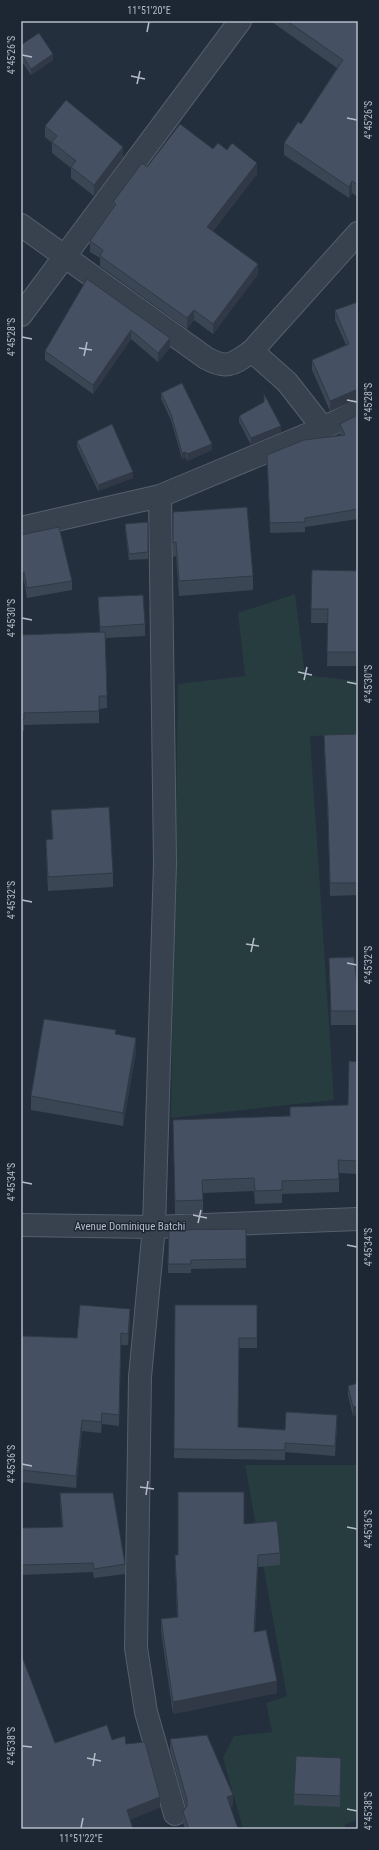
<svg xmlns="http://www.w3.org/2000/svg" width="379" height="1850" viewBox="0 0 379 1850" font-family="'Roboto Condensed',sans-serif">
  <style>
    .green { fill: #263c3f }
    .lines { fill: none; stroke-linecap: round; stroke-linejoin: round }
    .minor-casing { stroke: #565f6c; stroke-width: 24 }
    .minor { stroke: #38414e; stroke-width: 22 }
    .wall { fill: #3b4654 }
    .shaded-wall { fill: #303945 }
    .building { fill: #455162; stroke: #303945 }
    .ticks { fill: none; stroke: #b4bcc9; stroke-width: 1.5 }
    .labels { text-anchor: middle; stroke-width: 3; stroke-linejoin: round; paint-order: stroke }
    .street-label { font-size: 11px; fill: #b4bcc9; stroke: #1d2633 }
    .neatline { fill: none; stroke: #b4bcc9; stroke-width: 1.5 }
    .ticks-label { font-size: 10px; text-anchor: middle; fill: #b4bcc9 }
  </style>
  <rect width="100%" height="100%" fill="#242f3e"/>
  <path class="green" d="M295 594 305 675 358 681V735L310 736 334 1100 171 1118 178 684 245 676 238 613Z
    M245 1465H358V1819L345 1825 346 1829H243L223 1758 234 1736 272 1732 266 1703 287 1696Z"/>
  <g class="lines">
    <g class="minor-casing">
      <path id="minor" d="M21 225 206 358C228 370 233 364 252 351L358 233
        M21 315 240 21
        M252 351 287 382 323 428
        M160 496 165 863 154 1227 140 1377 136 1648 146 1712 175 1814
        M21 528 160 496 323 428 358 411
        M21 1225 154 1227 358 1219"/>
    </g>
    <use href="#minor" class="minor"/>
  </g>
  <path class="wall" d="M272 21H358V197L352 193 349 198 284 155V143L301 124 337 68 272 22Z
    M21 45 53 60 31 75 21 60Z
    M45 126 123 158 94 196 71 178V168L52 153V143L45 137Z
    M213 149 257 174 213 231 258 274 213 334 194 320 187 329 100 266V258L90 252V241L113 207V202L147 167Z
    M87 279 170 348 158 362 131 339 93 394 45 360V351Z
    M358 302V399L330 411 312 370V360L346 345 335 320V310Z
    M161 393 212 450 187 461 186 458 182 459 171 420 161 399Z
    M264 394 281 432 251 445 239 422V416L264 402Z
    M358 415V519L305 527V532L270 533 267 455 341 436 340 434V424Z
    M77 441 133 478 98 491 77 447Z
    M173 512 253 576V590L179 596 176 556 173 557Z
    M148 522V559L129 560 125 530V524Z
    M21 535 72 581V590L27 598 24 581 21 582Z
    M312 570 358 571V666H327L328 623H311Z
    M98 597 145 624V636L105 638 107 708 99 709V723L24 725V731H21V635L100 632Z
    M358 734V895L330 896 328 822 324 748V735Z
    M51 810 113 873V887L48 891 46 854V840L52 839Z
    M329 958 358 984V1025H331Z
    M116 1034 136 1052 123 1126 31 1110V1096Z
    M358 1062V1174L339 1173V1192L282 1194V1203L255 1204 254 1191 203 1193V1213L175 1214 173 1120 290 1116V1107L348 1105Z
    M246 1229V1268L191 1269V1273H168V1264Z
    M175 1305H257V1348H239L238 1427 285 1430 337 1425 335 1456 285 1452V1460L174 1458Z
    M130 1320 128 1345H121L119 1426 102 1424 101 1433 82 1431 76 1488 21 1482V1336L77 1338Z
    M358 1383 353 1416 348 1395V1386Z
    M60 1493 125 1564V1574L94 1578 93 1572 21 1575V1528L62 1527 60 1503Z
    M244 1524 280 1553V1565L258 1567 255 1632 277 1693 173 1714 161 1631V1619L177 1617 175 1555H178Z
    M170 1739 233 1806 230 1807 238 1829H185L183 1823V1812L186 1808 170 1750Z
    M341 1758 340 1807 294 1805V1794Z"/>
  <path class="shaded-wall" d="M53 54V60L31 75V69Z
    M123 147V158L94 196V185Z
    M257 163V174L207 238V227Z
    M352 181V193L349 198V187Z
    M258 264V274L213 334V324Z
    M194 310V320L187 329V318Z
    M131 330V339L93 394V385Z
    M170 338V348L158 362V353Z
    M358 389V399L330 411V401Z
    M281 426V432L251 445V438Z
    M212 444V450L187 461V454Z
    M186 452V458L182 459V453Z
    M133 472V478L98 491V485Z
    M24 572V581L21 582V573Z
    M136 1038V1052L123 1126V1113Z
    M130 1309V1320L128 1345V1334Z
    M358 1406V1415L353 1416V1407Z
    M102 1413V1424L101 1433V1422Z
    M337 1415V1425L335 1456V1446Z
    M82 1420V1431L76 1488V1476Z
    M258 1555V1567L254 1644V1632Z
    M277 1681V1693L173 1714V1702Z
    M233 1795V1806L227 1808V1797Z
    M160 1797V1808L127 1821V1810Z"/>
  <path class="building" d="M287 21H358V185L352 181 349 187 284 143 298 122 301 124 343 60Z
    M39 33 53 54 31 69 21 53V45Z
    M66 100 123 147 94 185 71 167 76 161 52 142 57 136 45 126Z
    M180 124 213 149 218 143 227 150 232 143 257 163 207 227 258 264 213 324 194 310 187 318 100 256 103 250 90 241 116 204 113 202 142 163 147 167Z
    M87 279 170 338 158 353 131 330 93 385 45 351Z
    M358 302V389L330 401 312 360 349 344 335 310Z
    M182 383 212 444 187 454 186 452 182 453 171 414 161 393Z
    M264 394 281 426 251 438 239 416 264 402Z
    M358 415V509L305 518V522L270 523 267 455 304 440 345 435 340 424Z
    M112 424 133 472 98 485 77 441Z
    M247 507 253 576 179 581 176 542 173 543V512Z
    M148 522V552L129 554 125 524Z
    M59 527 72 581 27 588 24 572 21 573V535Z
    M312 570 358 571V652H327L328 609H311Z
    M143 595 145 624 100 627 98 597Z
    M105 632 107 696H99V711L24 713V719H21V635Z
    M358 734V883H330L328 810 324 735Z
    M109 807 113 873 48 877 46 840 53 839 51 810Z
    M354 957 357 984H358V1011H331L329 958Z
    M44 1019 116 1030 115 1034 136 1038 123 1113 31 1096Z
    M349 1061 358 1062V1161L338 1160 339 1179 282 1181V1190L255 1191 254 1178 202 1180 203 1200 175 1201 173 1120 290 1116V1107L348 1105Z
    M246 1229V1259L191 1260V1264H168L169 1230Z
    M80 1305 130 1309 128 1334 121 1333 119 1415 102 1413 101 1422 82 1420 76 1476 21 1470V1336L77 1338Z
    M175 1305H257V1338H239L238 1427 285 1430 286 1412 337 1415 335 1446 285 1443V1450L174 1449Z
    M358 1383V1406L353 1407 348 1386Z
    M178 1492H244V1524L277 1521 280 1553 258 1555 254 1632 266 1630 277 1681 173 1702 161 1619 178 1617 175 1555H178Z
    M60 1493H113L125 1564 94 1569 93 1563 21 1565V1528L63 1527Z
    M21 1654 55 1743 107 1725 112 1740 125 1736 126 1744 145 1742 160 1797 127 1810 133 1829H21Z
    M207 1735 233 1795 227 1797 238 1829H189L183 1812 187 1806V1800L170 1739Z
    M296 1756 341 1758 340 1796 294 1794Z"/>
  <path class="ticks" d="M147 32 149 22M22 55 32 57M131 76 145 79M137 84 140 71M347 118 357 120M22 337 32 339M79 348 92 350M84 356 87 342M347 400 357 402M22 618 32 620M298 672 312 675M304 680 307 667M347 682 357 684M22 900 32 902M246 944 259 946M251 952 254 938M347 963 357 965M22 1182 32 1184M193 1215 207 1218M198 1223 201 1210M347 1245 357 1247M22 1464 32 1466M140 1487 154 1489M146 1495 148 1481M347 1527 357 1529M22 1746 32 1747M87 1758 101 1761M93 1766 95 1753M347 1809 357 1811M81 1828 83 1818"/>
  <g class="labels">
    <g class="street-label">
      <text x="130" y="1230">Avenue Dominique Batchi</text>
    </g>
  </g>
  <rect width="379" height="1850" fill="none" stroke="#1d2633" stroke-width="44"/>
  <rect x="22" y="22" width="335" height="1806" class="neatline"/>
  <g class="ticks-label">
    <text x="149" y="14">11°51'20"E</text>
    <text transform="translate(11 55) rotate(-90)" y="4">4°45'26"S</text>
    <text transform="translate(368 120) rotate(-90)" y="4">4°45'26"S</text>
    <text transform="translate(11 337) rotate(-90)" y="4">4°45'28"S</text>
    <text transform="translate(368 402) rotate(-90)" y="4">4°45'28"S</text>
    <text transform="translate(11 618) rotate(-90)" y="4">4°45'30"S</text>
    <text transform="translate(368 684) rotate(-90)" y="4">4°45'30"S</text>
    <text transform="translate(11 900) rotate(-90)" y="4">4°45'32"S</text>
    <text transform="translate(368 965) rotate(-90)" y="4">4°45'32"S</text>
    <text transform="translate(11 1182) rotate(-90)" y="4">4°45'34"S</text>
    <text transform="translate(368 1247) rotate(-90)" y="4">4°45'34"S</text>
    <text transform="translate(11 1464) rotate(-90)" y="4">4°45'36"S</text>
    <text transform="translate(368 1529) rotate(-90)" y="4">4°45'36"S</text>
    <text transform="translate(11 1746) rotate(-90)" y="4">4°45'38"S</text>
    <text transform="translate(368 1811) rotate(-90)" y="4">4°45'38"S</text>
    <text x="81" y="1842">11°51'22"E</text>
  </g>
</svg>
